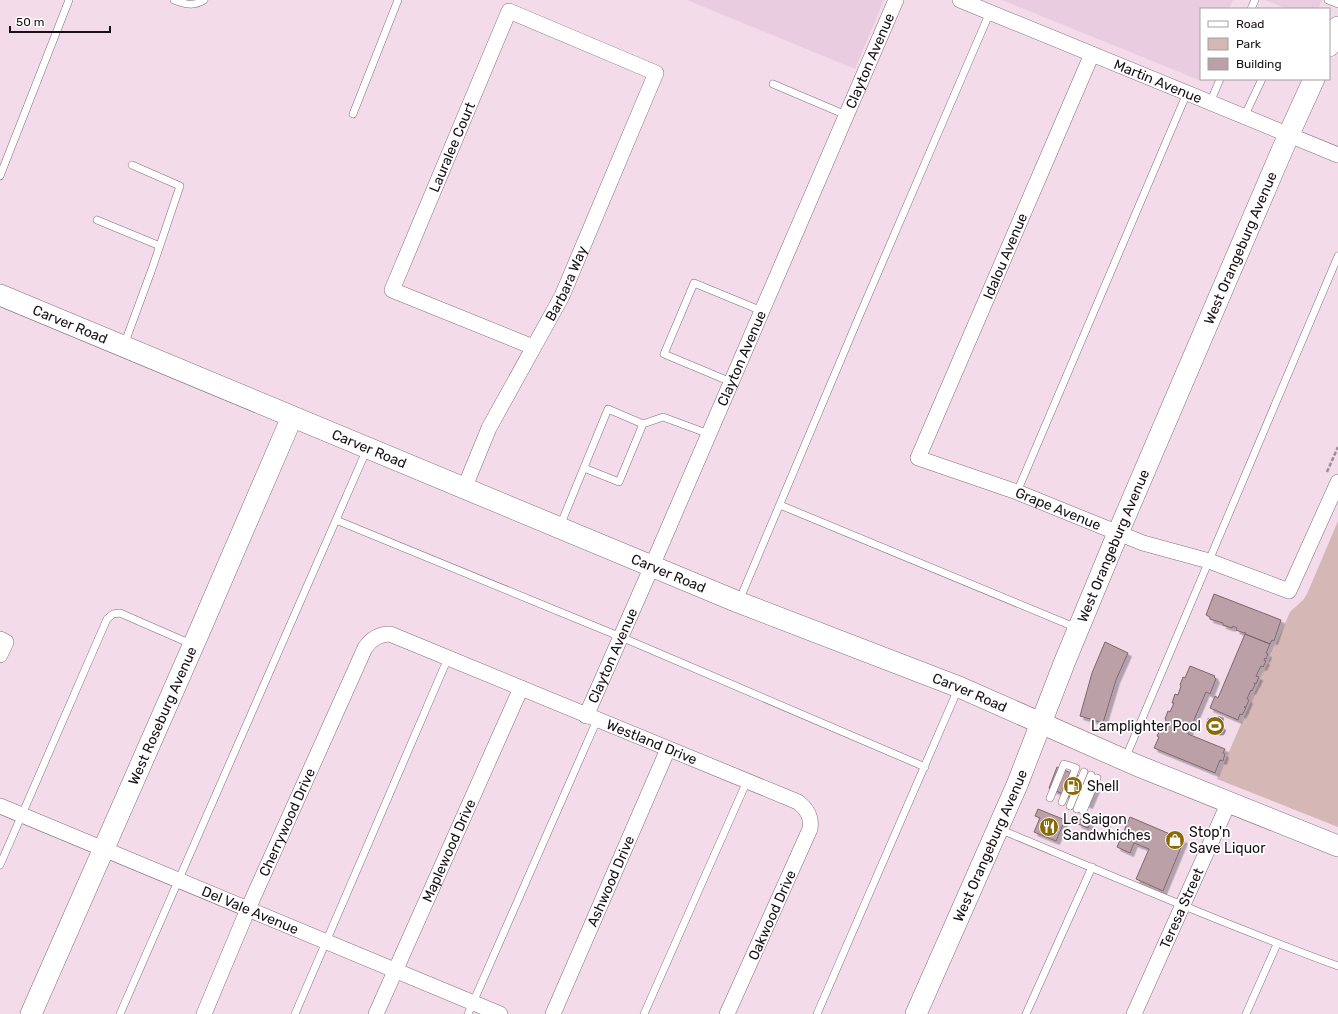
<svg xmlns="http://www.w3.org/2000/svg" width="1338" height="1014" viewBox="0 0 1338 1014" font-family="Rubik,sans-serif">
  <style>
    .built { fill: #eacce0 }
    .green { fill: #d5b7b5 }
    .water { fill: #8f87a9 }
    .building { fill: #bba0a7; stroke: #7f666d; filter: url(#shadow) }
    .lines { fill: none; stroke-linecap: round; stroke-linejoin: round }
    .lane-casing { stroke: #836e7c; stroke-width: 8 }
    .street-casing { stroke: #836e7c; stroke-width: 16 }
    .secondary-casing { stroke: #836e7c; stroke-width: 22 }
    .path { stroke: #9e8c97; stroke-width: 2.5; stroke-dasharray: 4 2; stroke-linecap: butt }
    .lane { stroke: #fff; stroke-width: 7 }
    .street { stroke: #fff; stroke-width: 15 }
    .secondary { stroke: #fff; stroke-width: 21 }
    .labels { text-anchor: middle; stroke-width: 3.5; stroke-linejoin: round; paint-order: stroke }
    .street-label { font-size: 14px; fill: #181015; stroke: #fff }
    .poi-label { font-size: 14px; fill: #181015; stroke: #fff; text-anchor: start }
  </style>
  <defs>
    <filter id="shadow"><feDropShadow dx="3.5" dy="3.5" stdDeviation="0" flood-color="#0004"/></filter>
  </defs>
  <rect width="100%" height="100%" fill="#f3dbea"/>
  <path class="built" d="M687 0H884L855 69Z
    M1002 0H1233L1229 9H1201V75L1199 80Z
    M1265 0H1322L1318 9H1288Z"/>
  <path class="green" d="M1338 521V827L1217 779 1290 612 1303 600 1307 594Z"/>
  <path class="water" d="M1219 716 1224 718 1223 725 1226 731 1224 735C1216 737 1217 732 1213 728 1211 727 1209 727 1207 726L1206 723 1208 718H1214Z"/>
  <path class="building" d="M1214 594 1281 620 1274 641 1272 640 1270 644 1245 634V632L1244 633 1236 630 1237 628 1233 626 1232 628 1223 625V623L1210 619V617L1206 615Z
    M1245 634 1270 644 1266 653 1268 654 1266 659 1265 658 1264 660 1266 661 1263 667 1261 666 1256 676 1259 677 1256 684 1254 683 1255 685 1252 691 1251 690 1247 699 1249 700 1246 707H1244L1246 708 1242 715 1240 714 1238 720 1210 708 1215 696 1218 698Z
    M1105 642 1128 653 1116 680 1103 723 1080 716 1092 673Z
    M1190 666 1215 676 1214 677 1216 679 1210 694 1206 692 1188 734 1225 749 1223 753 1225 754 1223 761 1220 760 1215 773 1154 748 1159 737 1157 736 1161 728H1163L1166 720 1165 719 1168 711 1170 712 1174 703H1172L1175 694 1178 695 1181 686 1180 685 1183 677 1185 678Z
    M1057 767 1098 784 1089 805 1049 788Z
    M1038 809 1065 820 1056 841 1034 832 1040 818 1035 816Z
    M1130 817 1184 840 1163 891 1136 879 1149 849 1134 843 1130 853 1117 847Z
    M1080 819 1090 823 1088 828 1078 824Z"/>
  <g class="lines">
    <g class="lane-casing">
      <path id="lane" d="M174 0C184 4 194 7 204 0
        M1328 0 1338 4
        M1251 9 1255 0
        M773 84 846 115
        M1210 103 1220 79
        M353 114 398 0
        M1244 117 1262 79
        M0 176 69 0
        M97 220 160 246
        M124 345 152 269 180 186 132 165
        M731 382 664 354 694 283 762 311
        M584 468 619 482 643 424
        M1017 492 1187 93
        M780 505 1077 628
        M336 520 621 637 925 767
        M560 526 608 409 643 424 663 417 709 434
        M739 601 861 312 990 12
        M1125 759 1338 256
        M1050 798 1064 764 1076 768 1062 802
        M1070 806 1084 772
        M1077 809 1091 775
        M1083 811 1097 778
        M999 829C1112 876 1224 924 1338 966
        M0 865 107 619 113 614 120 613 191 644
        M120 1014 367 449
        M295 1014 448 658
        M468 1014 597 720
        M644 1014 747 781
        M817 1014 958 689
        M1026 1014 1092 867
        M1246 1014 1277 944"/>
    </g>
    <g class="street-casing">
      <g id="street">
        <path id="s1" d="M960 0 1338 155"/>
        <path id="s2" d="M1092 54 918 458 1017 492 1143 543 1209 561 1289 591 1338 482"/>
        <path id="s3" d="M464 489 489 428 562 296 656 73 509 11 392 290 533 347"/>
        <path d="M0 639 6 642 0 655"/>
        <path id="s4" d="M586 716 652 566 896 0"/>
        <path id="s5" d="M0 806 500 1014"/>
        <path id="s6" d="M204 1014 248 909 365 648C371 639 379 634 390 634L798 802C807 809 812 817 810 829L727 1014"/>
        <path id="s7" d="M376 1014 521 688"/>
        <path id="s8" d="M553 1014 668 749"/>
        <path id="s9" d="M1134 1014 1229 802"/>
      </g>
    </g>
    <g class="secondary-casing">
      <g id="secondary">
        <path d="M1329 46 1338 27"/>
        <path id="s10" d="M0 295 738 602 959 687 1136 765 1338 846"/>
        <path id="s11" d="M31 1014 200 630 292 417"/>
        <path id="s12" d="M916 1014 1017 785 1065 661 1118 533 1289 134 1314 79"/>
      </g>
    </g>
    <path class="path" d="M1327 472 1338 447
      M1105 835 1112 823"/>
    <use href="#lane" class="lane"/>
    <use href="#street" class="street"/>
    <use href="#secondary" class="secondary"/>
  </g>
  <defs>
    <g id="stadium-disc" transform="scale(1)"><circle r="9.5" fill="#8a6907" stroke="#fff"/><path d="M0-5a6.5 5 0 1 0 0 10a6.5 5 0 1 0 0-10ZM-3.5-1.8h7v3.6h-7Z" fill="#fff"/></g>
    <g id="fuel-disc" transform="scale(1)"><circle r="9.5" fill="#8a6907" stroke="#fff"/><path d="M-5.5-6h7V0h2V4h1.3V-2.5L3-4.5l.8-.8L6-3V5H2.5V1h-1V6h-7ZM-4.2-4.7v3.2H.2V-4.7Z" fill="#fff"/></g>
    <g id="restaurant-disc" transform="scale(1)"><circle r="9.5" fill="#8a6907" stroke="#fff"/><path d="M-5-6h1v4h1v-4h1v4h1v-4h1v5L-1.5 .5V6h-2V.5L-5-1ZM5-6V6H3V1.5H1.5Q1.5-4 5-6Z" fill="#fff"/></g>
    <g id="shop-disc" transform="scale(1)"><circle r="9.5" fill="#8a6907" stroke="#fff"/><path d="M-5-2.5h2.3a2.7 3.5 0 0 1 5.4 0H5L5.5 6h-11ZM-1.5-2.5h3a1.5 2.3 0 0 0-3 0Z" fill="#fff"/></g>
  </defs>
  <g fill-rule="evenodd">
    <use href="#stadium-disc" x="1215" y="726"/>
    <use href="#fuel-disc" x="1073" y="786"/>
    <use href="#restaurant-disc" x="1049" y="827"/>
    <use href="#shop-disc" x="1175" y="840"/>
  </g>
  <g class="labels">
    <g class="street-label">
      <text dy="5" stroke="none"><textPath href="#s4" startOffset="714">Clayton Avenue</textPath></text>
      <text dy="5" stroke="none"><textPath href="#s1" startOffset="214">Martin Avenue</textPath></text>
      <text transform="translate(452 147) rotate(-67)" y="5">Lauralee Court</text>
      <text dy="5" stroke="none"><textPath href="#s12" startOffset="832">West Orangeburg Avenue</textPath></text>
      <text transform="translate(1005 256) rotate(-67)" y="5">Idalou Avenue</text>
      <text dy="5" stroke="none"><textPath href="#s3" startOffset="230">Barbara Way</textPath></text>
      <text dy="5" stroke="none"><textPath href="#s10" startOffset="76">Carver Road</textPath></text>
      <text dy="5" stroke="none"><textPath href="#s4" startOffset="390">Clayton Avenue</textPath></text>
      <text dy="5" stroke="none"><textPath href="#s10" startOffset="400">Carver Road</textPath></text>
      <text dy="5" stroke="none"><textPath href="#s2" startOffset="589">Grape Avenue</textPath></text>
      <text dy="5" stroke="none"><textPath href="#s12" startOffset="508">West Orangeburg Avenue</textPath></text>
      <text dy="5" stroke="none"><textPath href="#s10" startOffset="724">Carver Road</textPath></text>
      <text dy="5" stroke="none"><textPath href="#s4" startOffset="66">Clayton Avenue</textPath></text>
      <text dy="5" stroke="none"><textPath href="#s10" startOffset="1048">Carver Road</textPath></text>
      <text dy="5" stroke="none"><textPath href="#s11" startOffset="326">West Roseburg Avenue</textPath></text>
      <text dy="5" stroke="none"><textPath href="#s6" startOffset="713">Westland Drive</textPath></text>
      <text dy="5" stroke="none"><textPath href="#s6" startOffset="209">Cherrywood Drive</textPath></text>
      <text dy="5" stroke="none"><textPath href="#s12" startOffset="184">West Orangeburg Avenue</textPath></text>
      <text dy="5" stroke="none"><textPath href="#s7" startOffset="179">Maplewood Drive</textPath></text>
      <text dy="5" stroke="none"><textPath href="#s8" startOffset="145">Ashwood Drive</textPath></text>
      <text dy="5" stroke="none"><textPath href="#s9" startOffset="116">Teresa Street</textPath></text>
      <text dy="5" stroke="none"><textPath href="#s5" startOffset="271">Del Vale Avenue</textPath></text>
      <text transform="translate(772 915) rotate(-66)" y="5">Oakwood Drive</text>
    </g>
    <g class="poi-label">
      <text x="1201" y="731" text-anchor="end">Lamplighter Pool</text>
      <text x="1087" y="791">Shell</text>
      <text x="1063" y="824">Le Saigon<tspan x="1063" dy="16">Sandwhiches</tspan></text>
      <text x="1189" y="837">Stop'n<tspan x="1189" dy="16">Save Liquor</tspan></text>
    </g>
  </g>
  <rect x="1200" y="8" width="130" height="72" fill="#ffffff" stroke="#a39fa1"/>
  <rect x="1208" y="21" width="20" height="6" fill="#ffffff" stroke="#a39fa1"/>
  <text x="1236" y="28" font-size="12" fill="#181015">Road</text>
  <rect x="1208" y="38" width="20" height="12" fill="#d5b7b5" stroke="#a39fa1"/>
  <text x="1236" y="48" font-size="12" fill="#181015">Park</text>
  <rect x="1208" y="58" width="20" height="12" fill="#bba0a7" stroke="#a39fa1"/>
  <text x="1236" y="68" font-size="12" fill="#181015">Building</text>
  <path d="M10 26v6h100v-6" fill="none" stroke="#181015" stroke-width="2"/>
  <text x="16" y="26" font-size="12" fill="#181015" stroke="#ffffff" stroke-width="3" paint-order="stroke">50 m</text>
</svg>
